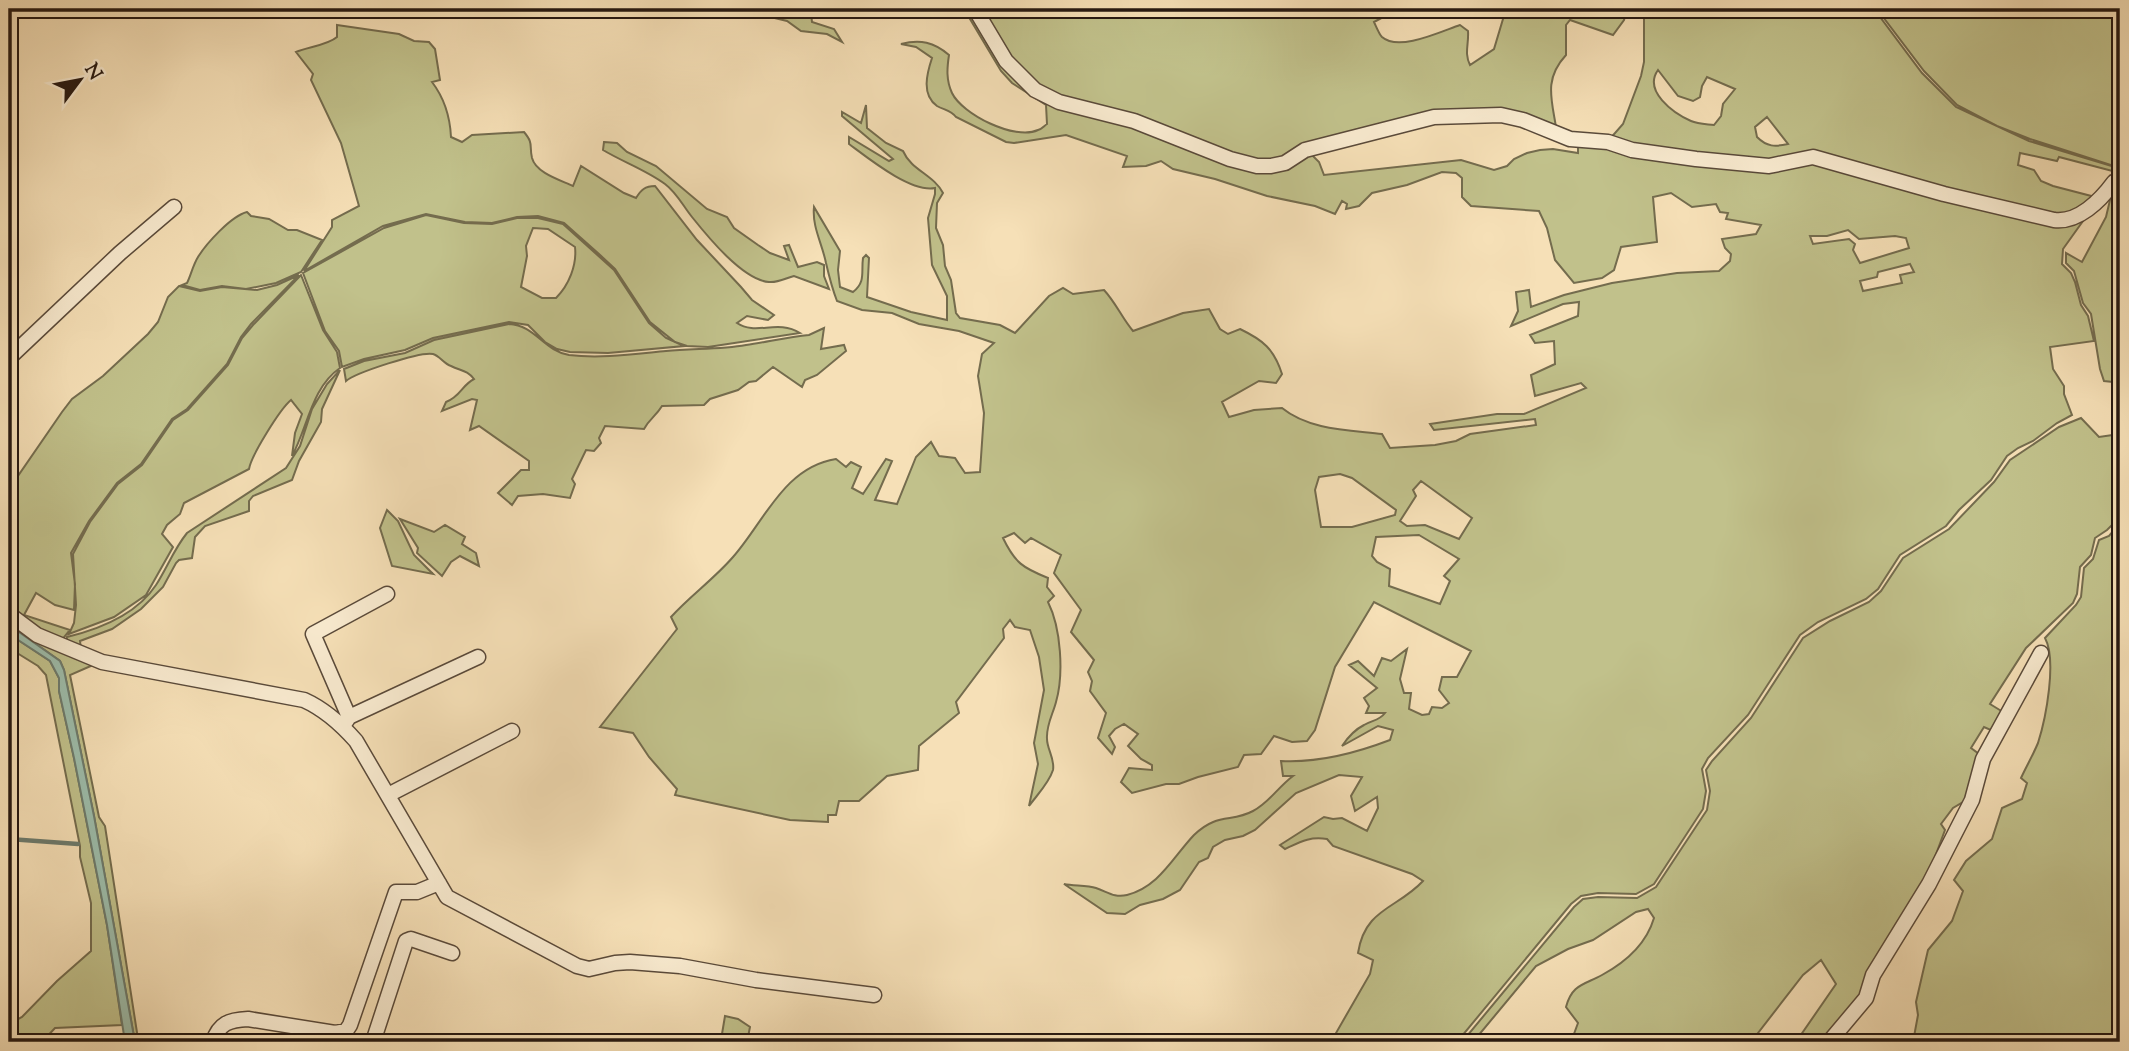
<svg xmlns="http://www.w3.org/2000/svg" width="2129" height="1051" viewBox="0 0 2129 1051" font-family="'Sorts Mill Goudy',serif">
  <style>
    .green { fill: #c1c18b; stroke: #746c4e; stroke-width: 2; fill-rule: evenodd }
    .water { fill: #9dbdab; stroke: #6d7b6d; stroke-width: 2 }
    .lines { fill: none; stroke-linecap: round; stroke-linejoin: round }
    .stream { stroke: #6d7b6d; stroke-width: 4.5 }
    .street-casing { stroke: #5a4a3a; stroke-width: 17 }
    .street { stroke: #f9ebd0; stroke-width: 14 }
  </style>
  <rect width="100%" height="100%" fill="#f6e0b7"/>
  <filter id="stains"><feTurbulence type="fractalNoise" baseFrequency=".00286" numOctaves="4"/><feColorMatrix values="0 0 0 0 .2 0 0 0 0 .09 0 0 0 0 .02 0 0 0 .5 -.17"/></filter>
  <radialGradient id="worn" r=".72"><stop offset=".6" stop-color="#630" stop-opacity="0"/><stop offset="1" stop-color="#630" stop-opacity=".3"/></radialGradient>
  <path class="green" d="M737 9H788L811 13 812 22 834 29 842 42 827 34 801 31 787 21Z
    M964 9H972L1009 70 1090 113 1253 168 1309 152 1319 162 1324 175 1461 160 1494 170 1507 166 1514 159 1527 153 1540 150 1553 149 1578 153V142L1633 153 1807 161 2045 222 2080 216 2083 221 2063 249 2062 264 2071 273 2075 282 2081 305 2088 316 2094 341 2050 347 2053 369 2064 386V394L2072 415 2057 423 2033 441 2018 448 2007 456 1991 480 1959 510 1946 526 1900 555 1878 589 1866 599 1818 622 1800 635 1748 715 1708 758 1702 769 1706 791 1703 809 1654 884 1636 894 1598 893 1581 896 1571 904 1457 1042H1339L1336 1033 1370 974 1373 960 1358 953C1365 908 1397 909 1423 881L1412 874 1333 846 1327 839C1310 836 1300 842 1285 849L1280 845 1324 817 1333 819 1342 818 1367 831 1378 808 1377 797 1355 811 1351 796 1362 777 1339 775 1296 793 1255 830 1243 836 1225 840 1213 847 1208 858 1199 862 1180 890 1163 899 1140 905 1125 914 1107 913 1064 884C1074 886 1087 885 1096 888 1108 892 1114 898 1127 895 1159 887 1173 857 1194 835 1218 812 1231 823 1253 811 1269 803 1277 788 1293 776H1283L1281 761C1318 763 1356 753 1390 740L1393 730 1378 726 1342 746C1348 737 1354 730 1364 725 1372 720 1379 721 1385 713H1366L1369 706 1364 698 1377 688 1349 665 1358 661 1374 676 1382 658 1391 661 1407 649 1400 679 1404 693H1411L1409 709 1422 715 1429 714 1432 707 1442 708 1449 703 1439 690 1442 677H1457L1471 651 1374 602 1335 667 1315 730 1307 741 1292 742 1274 736 1261 754 1244 755 1238 767 1198 777 1179 784H1166L1132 793 1121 782 1129 768 1152 770V765L1141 759 1128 746 1138 734 1124 724 1115 729 1109 736 1115 747 1112 754 1098 738 1106 713 1090 691 1092 681 1088 672 1094 660 1071 632 1081 610 1054 573 1061 555 1031 538 1025 543 1014 533 1003 538C1015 563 1023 568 1048 578L1047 587 1054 596 1048 602C1061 628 1064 674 1056 702 1053 714 1046 725 1047 739 1047 749 1055 759 1053 770 1049 783 1037 795 1029 806L1038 764 1034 743 1044 690 1039 657 1030 630 1015 627 1010 620 1003 629 1004 638 956 702 959 713 919 746 918 770 887 776 859 801H839L836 815H828V822L790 820 675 795 677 789 649 757 633 733 600 727 677 629 671 617C690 596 714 579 733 557 764 522 784 467 836 459L846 467 851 462 861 467 852 488 863 494 886 459 892 461 875 500 897 504 916 457 931 442 939 456 955 458 965 473 980 472 984 413 978 376 982 354 994 343 959 331 919 324 892 313 862 310 837 301C832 288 829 276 826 263 822 243 812 227 814 207L840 251 838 270 840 287 853 292C866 282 861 272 863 258L866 255 869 258 867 297 911 312 947 320V296L932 265 928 218 935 194V188C911 193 868 158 849 144V137L889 161 893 159 842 116V112L861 123 866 105 867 128 886 143 903 151C911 170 934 175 943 193L937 203 936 228 943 245 945 266 951 280 956 313 960 318 1000 325 1015 333 1049 296 1063 288 1073 294 1104 290C1116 303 1122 318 1133 331L1183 313 1209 309 1220 329 1228 334 1240 329C1263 340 1274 349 1282 374L1276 383 1259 381 1222 402 1229 417 1254 410 1282 408C1309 430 1349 430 1382 434L1390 448 1435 445 1456 441 1470 434 1536 425 1535 419 1434 430 1430 424 1497 414H1524L1586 388 1581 383 1535 396 1531 375 1555 364 1554 341 1535 343 1530 335 1578 316 1579 302 1563 304 1511 326 1518 311 1516 292 1529 290 1531 307 1564 295 1612 283 1677 273 1719 271 1730 261 1731 254 1725 248 1722 239 1756 234 1761 225 1726 219 1728 213 1720 212 1716 204 1692 207 1671 193 1653 197 1657 242 1621 247 1614 270 1602 278 1574 283 1555 260 1547 228 1539 211 1471 206 1462 197V178L1456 173 1442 172 1407 185 1372 193 1359 206 1346 209 1347 204 1342 201 1335 214 1315 206 1267 196 1215 179 1173 169 1161 161 1146 166 1123 167 1127 156 1066 135 1014 143 1006 142 956 117C951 110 944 110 937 106 921 95 927 73 932 58L916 47 901 44C920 39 934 42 949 55 947 68 946 80 952 93 962 114 1015 141 1038 130 1042 129 1044 126 1047 124L1046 105 1012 83 1001 71ZM1848 230 1859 239 1895 236 1906 238 1909 248 1860 263 1853 250 1855 244 1849 239 1813 244 1810 236H1827ZM1910 264 1914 272 1900 275 1902 283 1863 291 1860 281 1877 277 1878 272ZM1340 474 1352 478 1396 510 1395 515 1352 527H1321L1315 490 1319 477ZM1421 481 1472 518 1459 539 1425 525 1407 526 1400 521 1416 496 1413 490ZM1419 535 1459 559 1444 576 1450 581 1440 604 1389 586 1390 569 1377 562 1372 556 1376 537Z
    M977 9H1398L1374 22C1376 26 1379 34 1382 37 1399 52 1442 31 1460 25L1468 31C1469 44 1464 53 1470 65L1494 49 1506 9H1606L1626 12 1624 20 1613 35 1570 20 1566 25V55C1542 81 1553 102 1557 134L1534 124 1452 114 1271 165 1087 108 1027 82Z
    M1640 9H1874L1922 73 1956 107 2029 141 2115 167 2120 173 2059 157 2057 161 2020 153 2018 165 2034 170 2041 181 2053 186 2099 198 2072 217 1821 159 1780 163 1608 141 1623 124 1641 76 1644 62V16ZM1658 70 1678 96 1693 101 1700 97 1702 86 1707 77 1735 89 1723 104 1721 116 1714 125C1706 124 1698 124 1691 121 1673 113 1643 91 1658 70ZM1767 117 1788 144C1775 147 1767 147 1757 137L1755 127Z
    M1877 9H2120V168L2030 139 1997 126 1957 105 1924 71Z
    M337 25 399 34 414 41 429 42 435 49 440 80 432 82C445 99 450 116 451 137L462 142 472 135 524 132C534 144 529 145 532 158 536 173 560 180 573 186L581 166 624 193 636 198C641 190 645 186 655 186L697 240 741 287 752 300 774 315 768 320 747 316 737 323C756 336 777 319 800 333L708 347 687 346 675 342 650 322 615 269 599 254 564 223 538 216 517 217 492 223 465 222 426 214 383 226 304 271 332 227V220L359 206 341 143 311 80 313 74 296 52C308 47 328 45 337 37Z
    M604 142 617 143 627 152 656 166 707 209 727 217 734 228 758 245 770 253 789 260 784 246 789 245 798 267 817 262 824 265V276L829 289 794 276C786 278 778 283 769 282 743 280 708 237 692 217 683 206 677 193 665 184 646 170 623 162 603 150Z
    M2120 179V377L2113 382 2104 381 2100 369 2091 314 2083 303 2074 271 2066 263V253L2082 262 2106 217 2114 183Z
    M247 212 251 216 269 219 288 230H297L322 240 301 272 276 283 246 289 222 286 200 290 182 285 187 283C191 275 193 265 198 257 206 244 231 216 247 212Z
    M426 215 464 223 492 224 517 218H538L563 224 614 270 649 323 666 338 684 346 608 353 570 352 557 349 545 342 528 325 509 322 433 338 405 350 364 359 342 367 339 351 325 331 303 273 384 228ZM533 228 548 229 575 247C577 265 569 285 556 298H542L521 287 527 256 526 246Z
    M299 275 251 324 241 337 227 364 187 409 172 419 141 464 117 483 89 521 71 553 75 584 74 610 55 605 36 593 24 615 70 630 61 641 9 612V506L14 496 18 476 62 412 72 399 103 376 148 334 158 322 168 297 179 286 200 291 222 287 257 290 277 285Z
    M301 275 323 330 337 352 340 368C311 388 308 427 292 456L295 433 302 414 291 400C280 409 251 456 249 469L184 503 180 514 167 525 162 534 173 547 146 595 114 617 69 634 74 623 76 605 73 554 90 522 118 484 142 465 173 420 188 410 228 365 242 338 253 325Z
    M509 324C535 325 544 351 569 355 600 359 635 354 666 351 692 348 719 350 746 345 767 342 788 337 809 335L824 328 821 349 844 345 846 351 817 375 805 380 802 387 773 367 756 381 749 382 738 390 710 399 704 405 662 406C656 416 650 418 644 429L605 426 599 438 601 443 594 451 586 450 572 479 575 484 570 498 543 494 518 496 512 505 498 493 521 470H529V461L479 426 470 430 477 400 472 399 442 411 446 402C461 396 461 386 474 379 467 370 461 371 451 366 444 364 440 356 433 354 421 351 355 373 346 381L344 369 364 361 405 353 434 340Z
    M340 370 322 409 321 422 299 461 292 480 253 496 249 501V511L205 526 195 537 192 558 179 560 176 563 163 587 141 609 112 629 80 641 81 649 66 644 67 637C100 629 137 614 156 585 167 568 174 549 187 533L286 468 300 446 312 409 327 384Z
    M2081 418 2099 437 2120 434 2119 518 2107 530 2095 538 2091 555 2080 567 2077 594 2073 603 2026 648 1990 704 2003 712 1993 731 1984 727 1971 748 1979 754 1968 799 1953 808 1941 824 1945 830 1926 881 1862 995 1820 1042H1796L1836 984 1821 960 1803 975 1751 1042H1571L1578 1023 1566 1007C1572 984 1584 985 1602 975 1626 962 1646 945 1654 918L1648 909 1636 912 1593 940 1568 949 1536 966 1473 1042H1462L1574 907 1583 899 1598 897 1637 898 1656 887 1707 810 1710 791 1706 770 1712 761 1751 718 1803 638 1830 621 1869 602 1881 591 1903 558 1949 529 1994 482 2010 460 2059 427Z
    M387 510 398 521 414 555 433 574 392 566 380 528Z
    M400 519 434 532 445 525 465 537 462 544 476 553 479 566 460 556 451 562 442 576 417 553 418 548Z
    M2120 523V1042H1913L1918 1015 1916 1002 1928 950 1952 921 1963 891 1954 880 1966 861 1992 839 2002 808 2022 799 2027 783 2021 778C2026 767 2033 755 2038 743 2046 718 2057 660 2045 638L2076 605 2081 597 2084 568 2093 559 2099 540 2109 536Z
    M9 619C36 637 62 654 93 665L70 675 99 817 105 826 138 1039 156 1042H135L94 816 64 670 60 661 9 625Z
    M9 634 50 661 59 678V691L74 758 107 925 122 1025 55 1028 42 1042H9V1024L22 1017 57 981 91 951V903L80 857V846L46 675 38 666 9 648Z
    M725 1016 738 1019 750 1027 747 1042H712L722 1034Z"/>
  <path class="water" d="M9 625 60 661 64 670 94 816 135 1042H125L107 925 74 758 59 691V678L50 661 9 634Z"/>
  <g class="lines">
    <path class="stream" d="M9 839 78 844"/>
    <g class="street-casing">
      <path id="street" d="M975 9 1006 61 1035 90 1059 102 1134 121 1230 159 1257 166H1271L1285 163 1305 150 1434 117 1501 115 1523 120 1570 139 1608 142 1632 150 1696 159 1769 166 1813 157 1944 194 2054 220C2078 223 2100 201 2114 182
        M9 358 120 253 174 207
        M9 614 37 635 102 662 304 700C324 709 341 724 356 741L447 897 577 966 589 969 615 963 630 962 680 966 756 980 874 995
        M349 717 313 634 387 594
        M345 723 349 717 478 657
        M388 795 512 731
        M213 1042C219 1023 229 1020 248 1019L335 1033 346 1031 350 1025 396 892H417L439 883
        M373 1042 406 941 411 939 452 953
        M1829 1042 1866 998 1873 975 1929 884 1972 800 1983 759 2041 653"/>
    </g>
    <use href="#street" class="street"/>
  </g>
  <rect width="2129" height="1051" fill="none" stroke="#f6e0b7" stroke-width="35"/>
  <rect x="10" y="10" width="2108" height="1030" fill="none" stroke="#261811" stroke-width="3.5"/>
  <rect x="18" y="18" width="2094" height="1016" fill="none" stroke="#261811" stroke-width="2"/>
  <g transform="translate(80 80) rotate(58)" stroke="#f9ebd0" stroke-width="5" paint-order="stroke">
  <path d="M0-5L12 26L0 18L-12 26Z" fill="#261811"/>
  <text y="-10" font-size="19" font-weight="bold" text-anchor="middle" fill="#261811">N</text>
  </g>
  <rect width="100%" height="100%" filter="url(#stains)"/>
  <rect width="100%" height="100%" fill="url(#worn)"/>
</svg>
